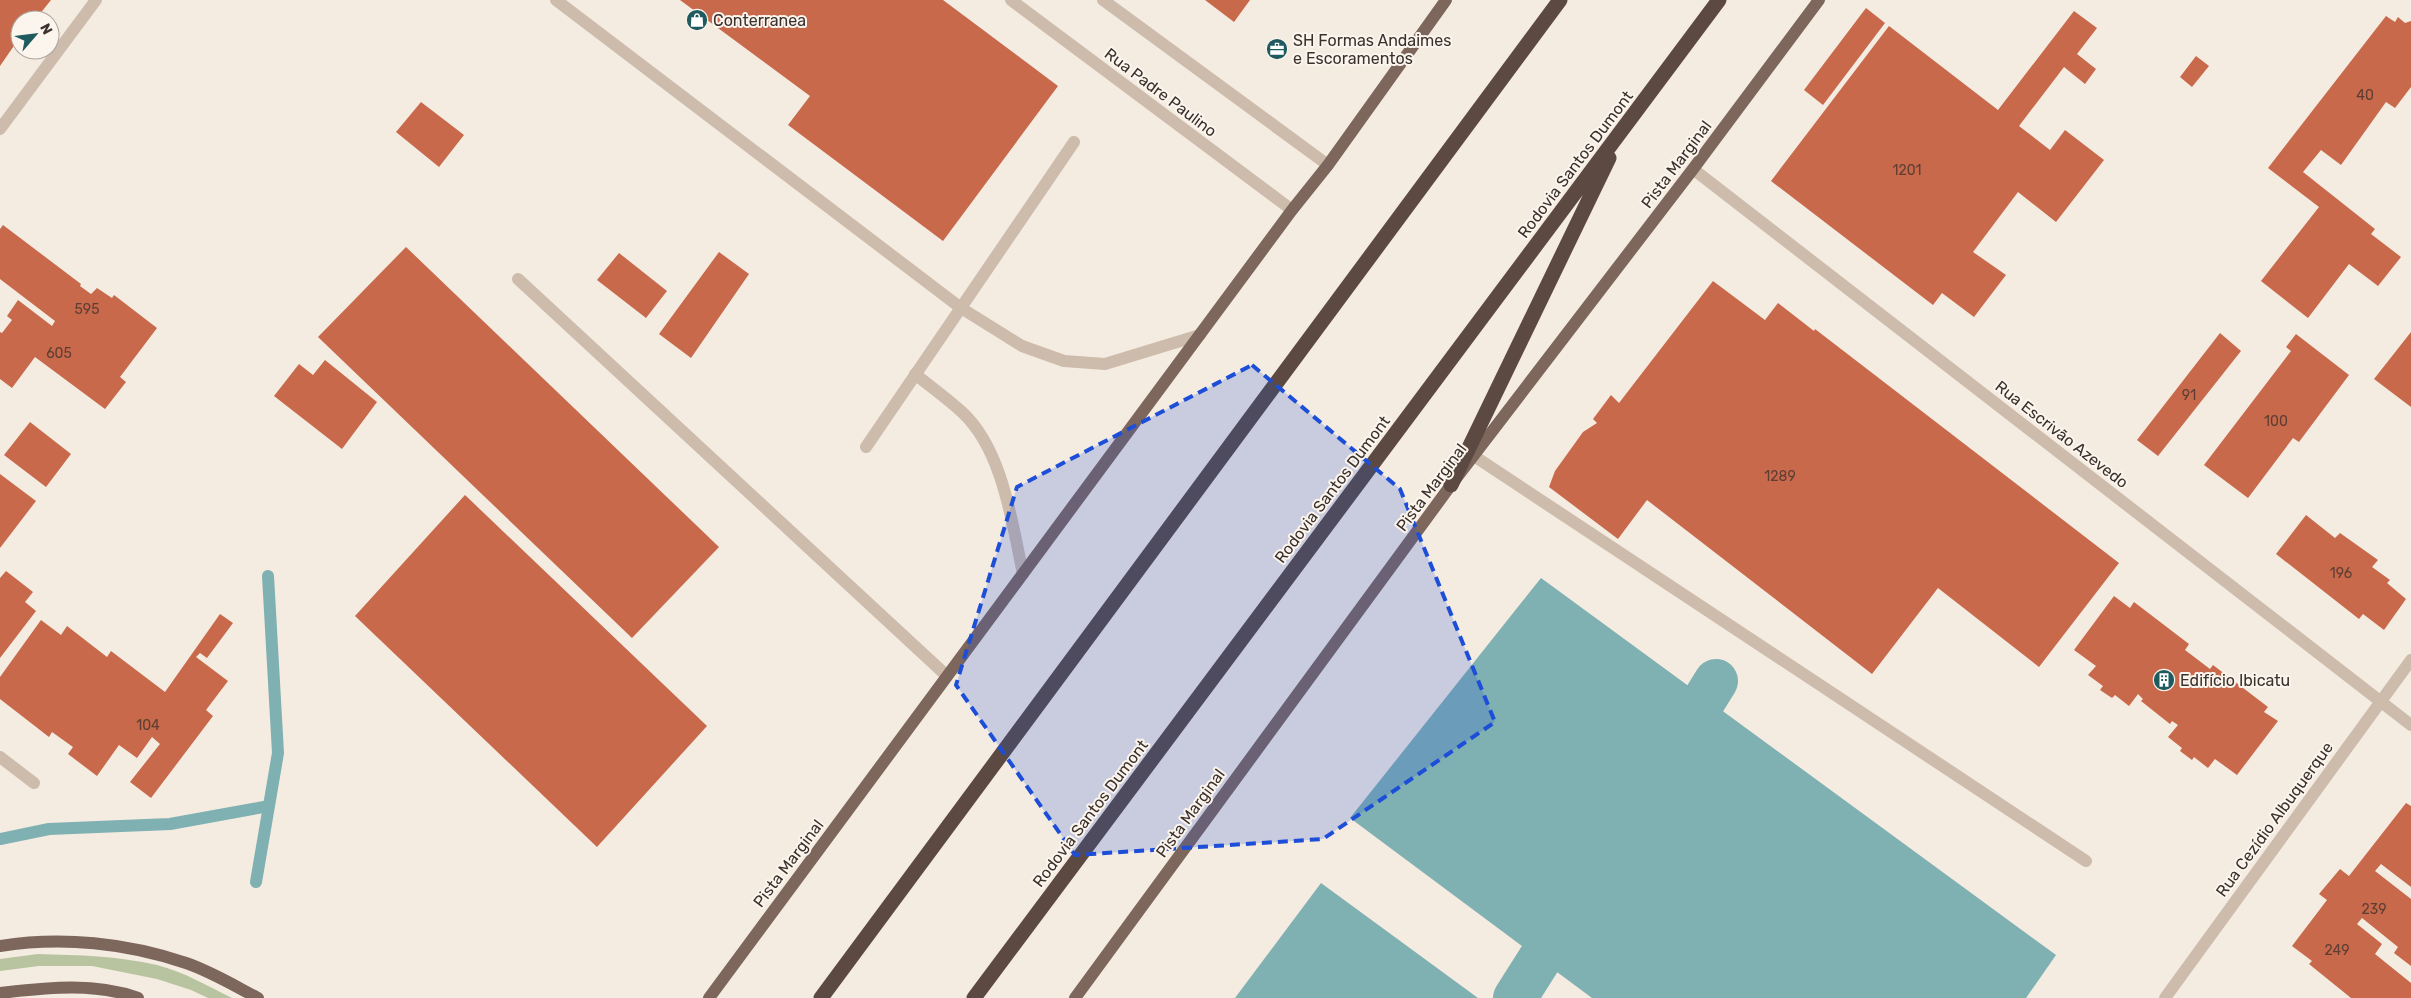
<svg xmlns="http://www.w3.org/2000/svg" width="2411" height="998" viewBox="0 0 2411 998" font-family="Rubik,sans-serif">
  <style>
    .green { fill: #b8c4a0 }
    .water { fill: #7fb0b2 }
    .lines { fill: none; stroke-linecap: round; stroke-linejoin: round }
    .stream { stroke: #7fb0b2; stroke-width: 12 }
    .canal { stroke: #7fb0b2; stroke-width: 44 }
    .building { fill: #c8694b }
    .minor { stroke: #cdbbac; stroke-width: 12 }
    .major { stroke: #7d675c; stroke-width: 12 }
    .highway { stroke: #5c4a42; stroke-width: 15 }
    .marked { fill: #1d4ed8; fill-opacity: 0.2; stroke: #1d4ed8; stroke-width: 4; stroke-dasharray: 10 6; stroke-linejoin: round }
    .labels { text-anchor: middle; stroke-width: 4; stroke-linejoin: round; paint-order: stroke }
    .number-label { font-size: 14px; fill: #5e3e33 }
    .poi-label { font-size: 16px; fill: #3b302b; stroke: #fbf5ee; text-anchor: start }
    .street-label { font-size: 16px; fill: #3b302b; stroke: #fbf5ee }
  </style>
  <rect width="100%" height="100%" fill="#f4ebe1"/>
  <path class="green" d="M38 954C79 955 118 956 157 965 184 972 208 986 232 998H208L191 990 157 979 92 966H39L0 971V959Z"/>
  <path class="water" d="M1541 578 2056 955 2026 998H1592L1350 818Z
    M1321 883 1478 998H1235Z"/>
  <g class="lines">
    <path class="stream" d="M0 839 49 829 170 824 269 806
      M256 882 278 753 268 576"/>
    <path class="canal" d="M1673 750 1716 681
      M1515 998 1572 908"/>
  </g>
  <path class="building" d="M0 0H51L35 20H20V37L0 66Z
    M680 0H943L1058 86 943 241 788 125 810 96Z
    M1205 0H1250L1234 22Z
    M1866 8 1885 23 1823 105 1804 90Z
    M2074 11 2097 28 2077 54 2096 69 2085 84 2064 67 2019 126 2050 150 2065 130 2104 160 2056 222 2018 192 1973 252 2006 275 1974 317 1942 293 1933 305 1771 181 1889 26 1998 110Z
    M2386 16 2395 22 2398 17 2405 23 2411 21V87L2395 108 2386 102 2341 165 2321 150 2303 172 2375 229 2371 234 2401 257 2378 286 2349 264 2308 318 2261 281 2319 207 2268 168Z
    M2196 56 2209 66 2192 87 2180 77Z
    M421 102 464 135 439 167 396 132Z
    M3 225 81 284 80 286 91 294 97 288 112 298 114 295 157 328 120 377 126 382 105 409 35 357 12 388 0 379V332L2 333 12 320 7 316 18 300 52 326 55 321 0 279V229Z
    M406 247 719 547 632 638 318 337Z
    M719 252 749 274 691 358 659 334Z
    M619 253 667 291 646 318 597 280Z
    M1713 281 1765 320 1778 303 1814 331 1815 329 2119 563 2039 667 1938 588 1872 674 1647 500 1618 539 1549 487 1555 471 1583 432 1597 423 1593 419 1611 395 1619 403Z
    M2411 332V407L2374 379Z
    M2220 333 2241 351 2158 456 2137 440Z
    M2296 334 2349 375 2299 442 2293 438 2248 498 2204 465 2291 351 2286 347Z
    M325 360 377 402 342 449 274 396 299 364 313 375Z
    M30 422 71 454 46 487 4 455Z
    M0 474 36 501 0 548Z
    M465 495 707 726 597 847 355 616Z
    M2306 515 2335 538 2340 533 2378 560 2372 567 2390 580 2387 583 2406 599 2384 630 2363 614 2359 619 2276 554Z
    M6 571 33 592 25 602 36 611 0 658V578Z
    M2114 596 2130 608 2134 602 2189 644 2185 650 2210 669 2213 665 2268 707 2264 712 2278 721 2237 775 2215 759 2208 768 2194 757 2192 760 2180 751 2182 748 2168 737 2178 725 2172 721 2170 724 2141 701 2143 699 2138 694 2129 706 2115 695 2112 698 2100 690 2103 686 2088 675 2096 666 2074 650Z
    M220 614 233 623 207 658 200 653 196 657 228 681 206 710 213 716 151 798 130 782 160 744 152 737 137 758 119 745 97 776 68 754 73 747 52 732 49 737 0 699V677L41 620 61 635 67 626 107 657 111 651 165 692Z
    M2406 803 2411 806V887L2381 864 2375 871 2411 899V966L2394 953 2398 947 2362 918 2357 924 2382 944 2375 954 2411 983V998H2351L2309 964 2312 961 2292 946 2327 900 2319 894 2340 869 2349 876Z"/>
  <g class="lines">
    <path class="minor" d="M556 0 961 308 1022 346 1064 361 1105 364 1200 335
      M1011 0 1292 210
      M1103 0 1328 165
      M0 129 96 0
      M1693 169 2411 725
      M518 279 947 676
      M915 374C931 387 948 399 963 413 1003 451 1012 523 1023 574
      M866 447 1074 142
      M1474 456 2086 861
      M0 757 34 783
      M2165 998 2411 660"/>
    <path class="major" d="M0 946C62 936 127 943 186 963 210 971 235 986 258 998
      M0 993C46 988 94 982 138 998
      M709 998 1292 210 1328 165 1446 0
      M1075 998 1451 485 1693 169 1819 0"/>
    <path class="highway" d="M1451 485 1609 158
      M821 998 1560 0
      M974 998 1719 0"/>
  </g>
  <path class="marked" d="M1252 365 1400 489 1495 722 1323 839 1075 855 956 685 1017 487Z"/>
  <defs>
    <g id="shop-disc" transform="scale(1.125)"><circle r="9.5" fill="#1f5a5e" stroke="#fbf5ee"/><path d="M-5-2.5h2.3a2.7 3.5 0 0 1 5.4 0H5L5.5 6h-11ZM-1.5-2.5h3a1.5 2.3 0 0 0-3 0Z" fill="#fff"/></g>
    <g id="office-disc" transform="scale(1.125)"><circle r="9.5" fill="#1f5a5e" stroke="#fbf5ee"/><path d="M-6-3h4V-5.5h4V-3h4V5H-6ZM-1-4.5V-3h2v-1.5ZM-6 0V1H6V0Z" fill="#fff"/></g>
    <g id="building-disc" transform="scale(1.125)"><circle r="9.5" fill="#1f5a5e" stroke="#fbf5ee"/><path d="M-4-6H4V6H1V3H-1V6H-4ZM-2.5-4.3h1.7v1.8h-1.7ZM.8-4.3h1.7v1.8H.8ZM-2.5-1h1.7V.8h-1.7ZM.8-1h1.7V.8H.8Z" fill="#fff"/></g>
  </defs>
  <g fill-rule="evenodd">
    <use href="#shop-disc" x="697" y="20"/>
    <use href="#office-disc" x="1277" y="49"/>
    <use href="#building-disc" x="2164" y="680"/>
  </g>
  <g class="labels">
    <g class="number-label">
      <text x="2365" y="100">40</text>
      <text x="1907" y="175">1201</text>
      <text x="87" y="314">595</text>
      <text x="59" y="358">605</text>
      <text x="2189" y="400">91</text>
      <text x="2276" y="426">100</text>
      <text x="1780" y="481">1289</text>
      <text x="2341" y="578">196</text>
      <text x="148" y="730">104</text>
      <text x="2374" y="914">239</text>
      <text x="2337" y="955">249</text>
    </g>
    <g class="poi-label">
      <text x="713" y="26">Conterranea</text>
      <text x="1293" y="46">SH Formas Andaimes<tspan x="1293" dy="18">e Escoramentos</tspan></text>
      <text x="2180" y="686">Edifício Ibicatu</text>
    </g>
    <g class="street-label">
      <text transform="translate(1161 92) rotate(37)" y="6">Rua Padre Paulino</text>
      <text transform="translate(1575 164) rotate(-53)" y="6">Rodovia Santos Dumont</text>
      <text transform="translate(1676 164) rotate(-53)" y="6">Pista Marginal</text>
      <text transform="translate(2062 434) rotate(38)" y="6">Rua Escrivão Azevedo</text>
      <text transform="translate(1431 487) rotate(-53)" y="6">Pista Marginal</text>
      <text transform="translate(1332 489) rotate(-53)" y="6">Rodovia Santos Dumont</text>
      <text transform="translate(1090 813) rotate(-53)" y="6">Rodovia Santos Dumont</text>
      <text transform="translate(1190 813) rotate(-54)" y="6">Pista Marginal</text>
      <text transform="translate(2274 819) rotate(-54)" y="6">Rua Cezídio Albuquerque</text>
      <text transform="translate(788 863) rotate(-53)" y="6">Pista Marginal</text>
    </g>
  </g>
  <g transform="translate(35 35) rotate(62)"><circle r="24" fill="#fbf5ee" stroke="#aea6a0"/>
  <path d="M0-4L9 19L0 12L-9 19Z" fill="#1f5a5e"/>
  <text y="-8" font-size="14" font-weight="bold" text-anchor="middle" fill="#3b302b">N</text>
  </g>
</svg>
